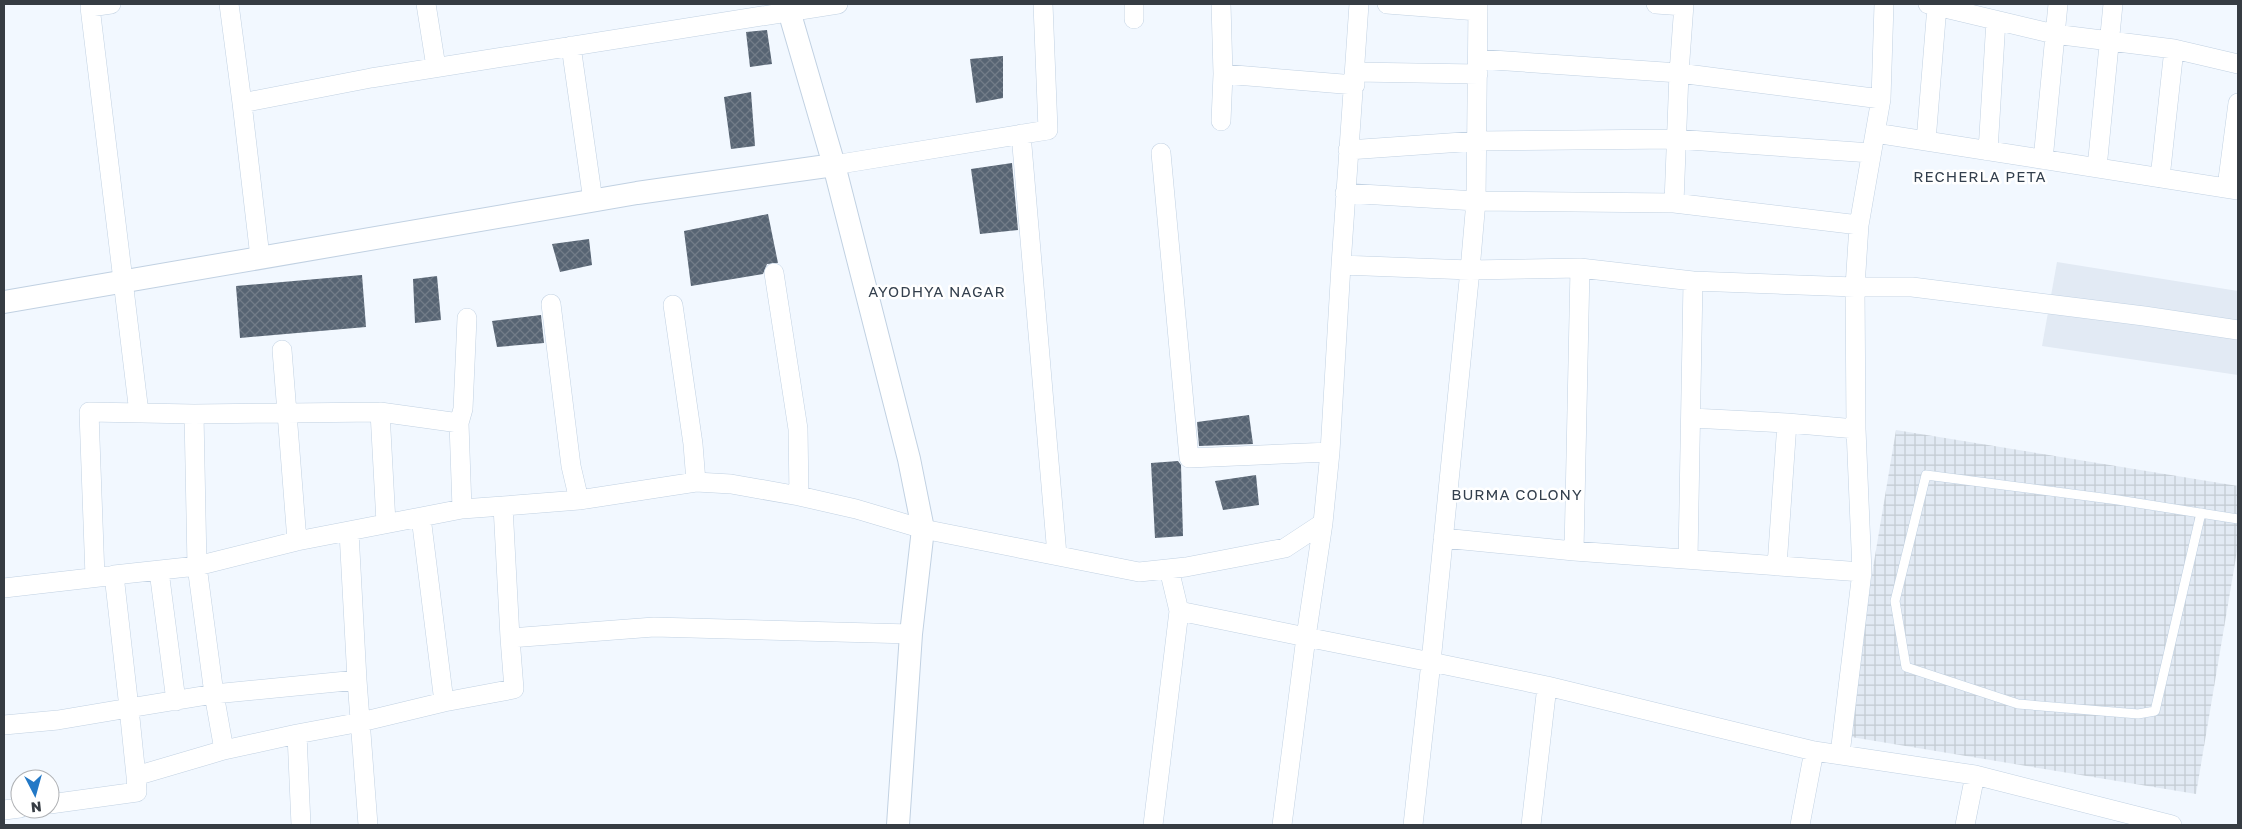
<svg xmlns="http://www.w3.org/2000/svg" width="2242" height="829" viewBox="0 0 2242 829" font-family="'Golos Text',sans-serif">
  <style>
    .built { fill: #e2eaf4 }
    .industrial { fill: url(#industrial-grid) }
    .building { fill: url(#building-cross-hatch) }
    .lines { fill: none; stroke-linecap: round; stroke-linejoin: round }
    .service-casing { stroke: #c1d1e2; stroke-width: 10 }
    .minor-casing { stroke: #c1d1e2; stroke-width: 20 }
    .tertiary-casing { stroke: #c1d1e2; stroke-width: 24 }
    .service { stroke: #fff; stroke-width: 9 }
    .minor { stroke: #fff; stroke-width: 19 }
    .tertiary { stroke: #fff; stroke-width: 22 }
    .labels { text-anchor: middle; stroke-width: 5; stroke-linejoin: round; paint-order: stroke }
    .neighbourhood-label { font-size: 15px; letter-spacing: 1px; fill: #34404e; stroke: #fff }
  </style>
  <defs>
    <pattern id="industrial-grid" width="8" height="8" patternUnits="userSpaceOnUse" patternTransform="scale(1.25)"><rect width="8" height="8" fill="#e2eaf4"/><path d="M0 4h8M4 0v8" fill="none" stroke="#c2cad2"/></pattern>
    <pattern id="building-cross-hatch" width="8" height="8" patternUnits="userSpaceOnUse" patternTransform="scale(1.25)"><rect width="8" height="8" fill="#576473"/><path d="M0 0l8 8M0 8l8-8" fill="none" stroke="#727c88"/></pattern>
  </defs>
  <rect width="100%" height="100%" fill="#f2f8ff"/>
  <path class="built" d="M2057 262 2238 291V375L2042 346Z"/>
  <path class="industrial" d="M1896 430 2238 486V545L2196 794 1845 736Z"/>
  <path class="building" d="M767 30 772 64 750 67 746 32Z
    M1003 56V98L976 103 970 59Z
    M751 92 755 146 731 149 724 97Z
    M1012 163 1018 230 980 234 971 169Z
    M768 214 778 263 767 264 763 274 691 286 684 231Z
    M589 239 592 265 560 272 552 244Z
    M362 275 366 327 240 338 236 286Z
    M437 276 441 320 415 323 413 279Z
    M541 315 544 343 497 347 492 321Z
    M1249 415 1253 444 1199 446 1197 422Z
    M1178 461 1181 465 1183 536 1155 538 1151 463Z
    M1256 475 1259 505 1223 510 1215 481Z"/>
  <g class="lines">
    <g class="service-casing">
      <path id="service" d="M2201 513 2155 711 2138 714 2018 704 1906 667 1895 601 1926 475 2118 500 2238 519"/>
    </g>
    <g class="minor-casing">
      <path id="minor" d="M111 4 90 7 139 413
        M229 4 242 103
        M426 4 436 67
        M1134 4V19
        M1221 4 1223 74 1221 121
        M1387 4 1478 11
        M1478 4 1476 201 1470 270 1580 268 1693 281 1688 559
        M1656 4 1684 6
        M1884 4 1881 99 1859 225 1855 287H1912L2144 316 2238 330
        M1928 4 2054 34 2174 49 2238 64
        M571 46 593 201
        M1478 59 1679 73 1684 4
        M1355 72 1478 74
        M1223 74 1355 85
        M1875 133 2238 190
        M1021 134 1057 555
        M1926 141 1937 6
        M1348 150 1477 141 1675 139 1871 153
        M1988 151 1996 20
        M1161 153 1189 458 1330 452
        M2043 160 2058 4
        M834 165 1048 130 1043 4
        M2097 168 2113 4
        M2160 178 2174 49
        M2227 187 2238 103
        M1345 193 1476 201 1674 203 1679 73 1881 99
        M1674 203 1859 225
        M260 257 242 103 371 78 838 4
        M1341 265 1359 4
        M774 273 798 429 799 496
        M1693 281 1855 287 1856 429
        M551 304 571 466 579 500
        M673 305 693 444 696 482
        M282 350 287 413 380 412
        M1692 418 1787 423 1777 566
        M1787 423 1856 429 1862 572
        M462 509 459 423 463 409 467 318
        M386 523 380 412 459 423
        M349 532 357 680 368 825
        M1443 538 1574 551 1862 572 1840 754
        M1574 551 1580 268
        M1169 569 1179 611
        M159 571 176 701
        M95 577 89 412 194 414
        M4 588 108 576
        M911 634 654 627 510 638 503 506 579 500 696 482 731 484 799 496 856 509 923 529 1139 572 1186 567 1285 548 1323 523 1306 637 1179 611 1153 825
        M444 702 514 689 510 638
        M4 725 58 720 129 708 114 575 197 566 194 414 287 413 297 541
        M297 734 224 750 214 694 197 566 297 541 421 517
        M136 776 129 708 214 694 357 680
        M50 804 137 792 136 776 224 750
        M4 810 20 808
        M301 825 297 734 361 722 444 702 421 517 462 509 503 506
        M1282 825 1306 637 1431 662 1470 270 1341 265 1330 452 1323 523
        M1413 825 1431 662 1547 686
        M1531 825 1547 686 1814 751 1975 775 2172 825
        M1800 825 1814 751
        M1965 825 1975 775"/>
    </g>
    <g class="tertiary-casing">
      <path id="tertiary" d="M787 4 834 165 909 459 923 529 911 634 898 825
        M4 302 637 193 834 165"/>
    </g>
    <use href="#service" class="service"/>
    <use href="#minor" class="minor"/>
    <use href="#tertiary" class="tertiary"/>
  </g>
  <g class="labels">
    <g class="neighbourhood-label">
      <text x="1980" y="182">RECHERLA PETA</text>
      <text x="937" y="297">AYODHYA NAGAR</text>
      <text x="1517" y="500">BURMA COLONY</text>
    </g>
  </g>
  <rect width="2242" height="829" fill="none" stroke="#363c43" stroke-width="10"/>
  <g transform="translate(35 794) rotate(174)"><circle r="24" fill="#ffffff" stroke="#afb1b4"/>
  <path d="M0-4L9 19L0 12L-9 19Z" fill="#2278c6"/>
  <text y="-8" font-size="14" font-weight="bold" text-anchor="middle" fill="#363c43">N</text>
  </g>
</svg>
